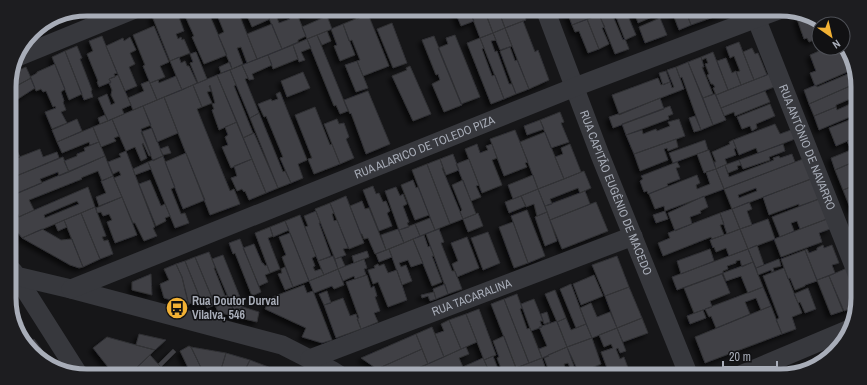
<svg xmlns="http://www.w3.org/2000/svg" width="867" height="385" viewBox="0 0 867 385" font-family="'Archivo Narrow',sans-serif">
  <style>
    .built { fill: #222225 }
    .building { fill: #404145; stroke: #303034; fill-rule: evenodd; filter: url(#shadow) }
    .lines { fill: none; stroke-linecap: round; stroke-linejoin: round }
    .street { stroke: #37383d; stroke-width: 19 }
    .labels { text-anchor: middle; stroke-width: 3; stroke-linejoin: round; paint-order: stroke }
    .street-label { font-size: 12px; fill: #a8adb8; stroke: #111113 }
    .poi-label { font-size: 12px; font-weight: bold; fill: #a8adb8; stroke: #111113; text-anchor: start }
    .rim { fill: none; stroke: #a8adb8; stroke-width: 5 }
  </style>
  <defs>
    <filter id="shadow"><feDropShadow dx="-3.5" dy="3.5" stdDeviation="2" flood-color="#0009"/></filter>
  </defs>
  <rect width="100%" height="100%" fill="#161618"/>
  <path class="built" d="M87 9H93L30 35 35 28Z"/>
  <path class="building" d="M86 9H92L93 11 87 13Z
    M169 9H179V10L177 12 184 31 176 34 178 39 181 37 182 40 184 39 190 53 170 61 152 16Z
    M202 9H207L227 55 204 64 192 37 194 36 185 16Z
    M207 9H237L257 59 247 63 241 47 237 48 243 64 232 69 218 35 224 32 215 10 209 13Z
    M244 9H265L270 19 252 27Z
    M286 9H295L306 36 298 40V42L282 49 268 16 275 13 279 23 290 19Z
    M298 9H319L302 17Z
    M353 9H376V11L357 19Z
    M454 9H469L474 21 461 26Z
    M469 9H484L493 33 480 38Z
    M484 9H498L505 28 493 33Z
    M498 9H522L526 20 505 28Z
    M566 9H597L599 15 572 25Z
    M597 9H610L623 40 625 39 629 49 615 54Z
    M613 9H625L636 35 625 40Z
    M633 9H656L659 14 638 23Z
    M671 9H685L691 25 679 30Z
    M685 9H704L708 19 691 25Z
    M706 9H723L725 13 708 19 706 15 708 14Z
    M368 14 389 66 363 76 357 61 360 60 352 40 349 41 343 24Z
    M599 15 605 27 602 28 609 44 599 49 587 19Z
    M809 15 818 38 809 42 807 38 804 39 797 19Z
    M327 16 332 29 307 39 302 27Z
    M660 18 667 35 645 43 639 27Z
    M587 19 599 49 588 53 579 31 575 32 572 25Z
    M523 21 535 52 538 50 549 80 529 89 505 28Z
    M392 23 407 63 393 68 377 29Z
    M272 24 282 49 257 59 247 34Z
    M343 24 355 55 340 61 334 46 337 45 331 29Z
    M154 26 169 62 160 66 165 77 150 83 143 66 145 65 133 35Z
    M505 28 512 46 500 50 493 33Z
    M327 31 331 41 322 45 317 35Z
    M493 33 496 40 491 41 495 52 497 51 509 84H512L516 94 504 99 480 38Z
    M317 35 348 111 340 114 336 105 334 106 307 39Z
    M455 35 480 97 461 104 438 48 448 44 446 38Z
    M102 36 117 73 114 74 115 77 109 79 111 82 99 87 97 82 98 81 87 54 93 51 89 41Z
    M434 36 462 105 444 112 432 84 440 80 438 74 436 75 422 40Z
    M130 37 136 50 130 53 135 64 129 67 137 86 125 91 106 46 123 38 124 41Z
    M480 38 484 48 482 49 492 76 495 75 504 99 491 104 467 43Z
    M307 39 311 48 301 52 305 60 299 62 293 45Z
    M739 42 754 80 741 85 736 72 740 71 734 56 730 58 726 47Z
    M843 42 854 69 815 86 810 73 816 71 810 55 826 48H843Z
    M293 45 298 59 273 69 268 55Z
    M77 46 82 58 80 59 92 90 91 91 93 97 84 100 65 51Z
    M510 47 515 61 517 60 529 89 516 94 500 51Z
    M752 48 755 54 758 53 767 75 754 80 743 52Z
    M65 51 82 94 69 100 52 57Z
    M196 52 207 79 198 83 190 63 193 62 190 54Z
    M713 52 728 90 716 95 713 88 715 87 713 84H711L707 75 709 74 705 64 708 63 706 58 702 60 701 57Z
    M268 55 272 65 252 74 254 79 249 80 242 65Z
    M179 57 181 63 185 61 187 66H189L197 83 182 90 170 61Z
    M701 57 704 67H702L713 94 703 98 688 62Z
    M726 58 732 73 736 71 741 85 728 90 717 61Z
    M357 61 368 88 356 92 345 65Z
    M230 62 232 69 221 73 219 67Z
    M688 62 713 125 701 130 682 77 680 78 676 67Z
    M55 64 65 89 61 92 64 101 63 102 66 110 61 112 67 123 52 129 45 112 56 108 55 106 53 107 46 91 43 92 41 89 36 91 30 77 37 73V72Z
    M242 65 248 78 245 79 259 113 250 118 230 70Z
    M410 66 431 114 413 121 392 76 407 70 406 68Z
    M26 67 31 78 9 90V81L11 73Z
    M676 67 684 89 619 114 612 95 658 78 661 85 670 82 672 88 674 87 667 70Z
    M230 70 236 85 234 86 253 133 243 138 217 75Z
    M666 71 670 82 663 85 659 73Z
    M855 71 857 76V83L809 104 804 90 816 85 817 87Z
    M303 72 310 88 287 97 281 81Z
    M769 74 774 87 721 108 716 95Z
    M118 75 131 105 122 109 124 114 108 121 98 98 107 94 111 105 115 103 111 95 112 90 109 83H111L109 79Z
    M217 75 237 122 219 130 212 110 214 109 212 104 215 103 210 85 209 86 211 91 207 92 212 103 202 107 193 85Z
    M176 76 182 90 157 100 150 83 158 80 159 83Z
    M31 78 35 88 18 99 16 97 9 101V90Z
    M149 81 157 100 133 110 128 98 144 91 141 84Z
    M857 83V96L836 105V107L814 116 809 104Z
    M193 85 202 107 197 109 230 191 234 189 240 204 210 215 164 97Z
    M368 91 390 144 366 154 351 113 350 114 344 100Z
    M765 91 770 102 735 116 734 112 724 116 721 108Z
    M280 92 307 160 298 164 303 178 291 183 280 158 283 157 266 116 264 117 258 104 271 99 272 101 278 99 276 94Z
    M715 94 726 120 713 125 703 98Z
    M164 97 178 133 157 142 143 106Z
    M660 98 664 109 613 128 609 117 618 114 619 115Z
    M857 101V114L819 130 814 116 836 107 837 110Z
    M770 104 775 116 756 124 757 128 752 131 750 126 742 129 737 117Z
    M143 106 151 125 141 129 151 155 149 156 143 143 142 144 147 158 141 161 135 147 126 151 112 119Z
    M670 106 673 114 668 116 669 119 626 135 622 124Z
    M315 107 330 145 332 144 340 164 314 174 308 159 312 158 295 115Z
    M9 108 15 116 9 119Z
    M560 112 564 122 561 123 569 142 551 148 540 120Z
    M259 113 283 172 285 171 291 183 278 188 250 118Z
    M105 115 108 121 100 124 98 118Z
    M695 116 701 130 694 132 689 118Z
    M857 117V137L836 146 829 128Z
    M77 119 82 131 57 142 52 130Z
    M112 119 119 136 114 138 116 141 101 147 93 127Z
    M337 119 339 124 344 123 349 137 346 139 354 158 340 164 324 124Z
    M679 119 685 136 634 154 626 135 642 130 643 134 656 129 657 131 670 126 668 122Z
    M540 120 544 129 527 135 524 126Z
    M237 122 252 159 231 168 222 147 228 145 225 137 228 135 225 127Z
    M775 124 780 134 791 130 795 139 758 153 756 148 739 155 733 140Z
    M93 127 99 142 90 145 89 142 62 153 57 142Z
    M152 128 163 156 153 161 141 132Z
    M515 130 528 162 525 163 527 167 504 176 490 139Z
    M545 132 564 179 538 189 520 142Z
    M254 133 278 188 266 193 243 138Z
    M857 137 858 160 835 170 831 158 851 150 847 141Z
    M676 139 678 147 668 151 667 148 664 149 668 160 640 171 634 154Z
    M705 140 708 150 673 163 669 153Z
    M733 140 736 148 734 149 736 155 725 159 727 164 716 169 714 162H716L712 152 730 144 729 142Z
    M99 142 105 156 69 172 64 161 77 156V154L85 151 84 148Z
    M14 144 20 157 9 161V146Z
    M477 144 480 153 488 150 486 146 492 144 497 158 492 160 502 185 482 193 465 149Z
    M570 144 581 172 564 179 555 157 563 154 561 148Z
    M783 144 785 151 769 157 770 160 743 169 739 160Z
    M168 146 171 153 163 155 160 149Z
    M40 149 43 157 57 152 59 158 9 179V161Z
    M709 150 716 169 704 173 697 154Z
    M126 151 155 227 153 228 157 236 144 241 135 223H133L114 178 121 175 119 171 113 174 108 162 121 157 119 154Z
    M186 153 205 200 183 209 165 162Z
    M453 154 459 170 446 175 440 159Z
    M792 154 795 162 724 189 716 169 725 165 729 177 774 160 773 158 779 156 780 158Z
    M105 156 113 176 102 181 98 171 83 177 81 178 82 179 29 200 34 210 19 217 10 196Z
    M163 156 175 187 171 189 181 214 185 213 189 223 175 228 148 162Z
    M63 157 69 172 59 176 58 172 40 179 42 183 9 197V179Z
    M252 159 266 193 249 200 245 191 244 192 242 189 237 191 231 178 237 176 234 166Z
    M440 159 443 168H442L463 219 450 224 427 164Z
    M469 159 479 185 476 186 481 197 471 201 456 164Z
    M803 159 811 179 732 209 724 189ZM756 188 757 191 739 198 738 195Z
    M739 160 741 165 737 166 738 169 728 173 725 165Z
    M858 160V184L843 190 835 170Z
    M148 162 151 169 135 175 133 169Z
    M677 162 680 167 676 168 680 179 667 184 668 186 648 194 647 191 644 192 640 181 643 179 641 176Z
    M427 164 450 224 435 230 412 170Z
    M716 169 724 189 665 211 664 206 655 209 649 194 697 175 700 183 696 185 697 189 710 184 706 172Z
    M584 171 591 188 580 193 578 188 550 199 552 204 545 206 538 189Z
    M533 175 538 189 513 199 508 185Z
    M113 176 122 197 99 206 96 197 106 193 101 181Z
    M811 179 819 199 799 206V204L769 215 763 197Z
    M150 180 161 206 165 204 170 216 165 218 166 221 156 226 139 184Z
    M413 180 416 188 418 187 429 215 415 220 401 185Z
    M463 180 476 214 463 219 460 212 462 210 452 185Z
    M858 184V207L851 210 843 190Z
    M373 186 376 194 379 193 383 202 386 201 390 211 387 213 392 226 379 231 363 190Z
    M88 187 95 207 22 238 10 223 9 221ZM77 201 79 204 45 218 44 215Z
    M396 187 400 196 403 194 407 204 403 206 409 222 407 223 409 227 399 230 385 191Z
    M538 189 547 212 537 216 534 204 526 207 521 196Z
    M585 191 590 204 550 220 545 206Z
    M346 196 364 243 349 249 330 203Z
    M521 196 526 206 509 213 505 202Z
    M704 196 708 207 700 211 701 213 690 217 692 224 675 231 668 213Z
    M122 197 137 235 115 243 107 222 112 220 109 214 103 216 101 212 97 213 96 208Z
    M819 199 827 219 800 229 797 221 791 223 794 231 780 237 772 217Z
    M362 201 365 209 369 208 386 250 375 254 368 238 364 239 362 234H361L350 206Z
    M596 202 608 231 562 249 550 220Z
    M749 202 752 209 747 211 752 225 740 229 732 209Z
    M330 203 334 213 332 214 334 221 337 220 348 248 343 249 346 255 335 259 315 209Z
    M95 207 106 236 102 237 104 241 108 240 113 254 100 259 81 213Z
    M732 209 740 229 727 234 720 213Z
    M527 210 545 256 528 263 511 216Z
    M316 211 320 222 319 223 331 256 318 261 305 227 308 226 304 216Z
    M665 211 668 219 656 223 653 215Z
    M547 212 557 241 545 246 535 217Z
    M81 213 100 259 83 267 64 220Z
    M478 213 483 226 468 232 463 219Z
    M720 213 724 224 720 225 724 235 712 239 711 237 663 256 658 243 670 238 668 233Z
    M300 215 316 256 312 258 315 266 313 267 315 271 321 269 324 275 309 281 285 221Z
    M430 218 435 230 420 236 415 224Z
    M768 219 775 239 748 249 740 229Z
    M827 219 830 229 819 233 822 242 781 257 774 239Z
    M64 220 67 227 58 231 55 224Z
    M285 221 289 230 273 237 270 227Z
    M513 222 528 263 514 268 499 227Z
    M415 224 420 236 404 243 399 230Z
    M270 227 273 236 268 238 280 269 270 273 255 233Z
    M42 229 61 240 72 239 83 267 79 268 70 265 22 238Z
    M398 229 404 243 386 250 381 235Z
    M439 229 444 242 441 243 452 271H455L462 289 448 294 426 234Z
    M740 229 748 249 729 256 726 248 716 252 714 247 713 248 710 240Z
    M488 232 500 263 483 270 471 238Z
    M290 233 309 281 293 287 282 257 286 255 279 237Z
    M424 235 428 247 430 246 434 256H432L442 282 432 286 413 239Z
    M467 237 479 268 457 277 452 264 458 261 451 243Z
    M240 239 261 292 252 296 235 253 233 254 229 243Z
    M413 239 423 263 411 267 408 260 399 263 401 267 406 265 412 281 402 285 389 249Z
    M254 244 262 263H263L265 266 267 265 270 273 265 275 268 282 259 286 243 248Z
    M757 245 764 265 756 268 748 249Z
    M823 245 824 248 832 245 839 263 832 265 835 273 817 280 805 250 807 249 809 253 817 250V248Z
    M389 249 392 257 379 262 376 254Z
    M710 249 714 261 681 274 677 261Z
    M748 249 753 262 742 267 740 260 736 261V263L727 266 728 269 723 271V273L677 290 672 277Z
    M805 250 817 281 805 285V286L795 290 790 278 788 279 781 259Z
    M367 251 369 257 354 263 352 256Z
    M209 252 215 267 214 268 225 296 227 295 236 317 218 312 215 305 195 257Z
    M223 255 244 307 234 311 212 259Z
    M333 256 338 269 324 275 318 261Z
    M617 256 629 287 605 296 592 265Z
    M195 257 215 305 207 308 203 300 201 301 185 261Z
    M341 257 345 266 338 269 335 259Z
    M364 259 367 268 364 269 366 275 355 279 354 276 343 281 338 269Z
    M779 259 781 266 773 268 774 271 772 272 771 270 758 275 756 268Z
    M185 261 198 293 202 304 188 303 182 277 176 264Z
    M753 262 763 287 748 293 741 276 726 281 723 273Z
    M176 264 182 277 189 305 164 298 160 284 169 280 164 269Z
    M378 264 379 266 384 264 388 273 397 270 407 300 388 307 378 282 373 284 368 270 375 268 374 266Z
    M285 267 293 287 285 290 278 274 282 273 281 269Z
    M784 268 802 313 792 317 796 329 782 334 776 320 779 318 763 276Z
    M847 268 858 294V299L856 306 844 311 829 276Z
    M338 269 344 285 334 289 332 286 314 293 309 281Z
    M151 274 152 295 132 290V282Z
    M722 274 730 293 710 301 712 307 694 313 684 288Z
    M367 275 371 288 374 286 377 296 375 297 380 311 374 313 378 322 361 329 357 319 359 318 346 282Z
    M594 275 603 296 581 305 573 284Z
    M829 276 843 311 831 315 817 280Z
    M445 284 448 294 436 299 433 289Z
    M571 284 586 324 576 328 560 289Z
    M304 285 307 293 313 291 332 340 322 343 302 337 306 328 265 309 270 298Z
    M629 287 642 318 617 328 605 296Z
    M763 287 771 306 761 310 756 298 745 302 750 314 716 328 711 316 709 317 705 309Z
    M808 288 816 309 805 313 800 302 798 303 794 294Z
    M555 290 566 318 557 322 545 294Z
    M327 291 331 303 324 305 319 294Z
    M434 292 436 299 430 301 428 296 422 298 421 295Z
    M517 294 522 308 520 309 527 329 530 328 542 358 529 363 504 299Z
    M343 298 350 316 356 314 361 329 336 338 324 305Z
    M504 299 529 363 516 368 491 304Z
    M534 299 543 321H540L542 327 531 331 521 304Z
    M591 303 597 317 610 312 617 328 592 338 580 308Z
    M771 306 782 334 705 363 695 337Z
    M243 307 259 312 257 322 236 317 234 311Z
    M479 309 496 355 484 360 466 314Z
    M703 310 706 318 690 324 687 316Z
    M17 312 24 324 18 328 12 315Z
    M547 312 550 322 544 324 541 314Z
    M466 314 477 342 461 349 449 320Z
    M566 318 571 330 586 324 592 338 567 347 557 322Z
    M642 318 648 333 623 342 617 328Z
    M449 320 461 349 444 357 435 334 444 331 441 324Z
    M557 321 567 347 542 358 539 349 547 346 539 327Z
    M432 327 444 357 428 364 416 334Z
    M617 328 626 351 620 353 618 348 616 349 620 359 624 357 631 376H610L601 352 613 348 611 344 604 347 599 335Z
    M139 334 166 340 155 350 136 345Z
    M416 334 422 349 377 369 361 358Z
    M504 336 516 368 520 376H504L497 358 499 357 493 341Z
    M107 337 136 345 155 350 128 376H115L93 348Z
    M592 338 601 364 579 373 567 347Z
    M34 339 40 347 33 352 25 346Z
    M189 346 191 347 205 376H192L180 351Z
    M40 347 44 353 39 356 33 352Z
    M191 347 226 353 219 376H205Z
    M466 347 469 354 459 358 463 367 442 376H400Z
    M567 347 575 369 571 370 568 363 564 364 565 368 561 370 563 374 557 376H551L544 358 549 356 548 355Z
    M173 349 176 352 161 367 158 364Z
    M422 349 428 364 400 376H387L377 369Z
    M226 353 250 360 242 376 239 375V376H219Z
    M150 355 169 376H128Z
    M493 356 498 369 501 368 504 374 498 376H491L484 360Z
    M483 358 490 373 484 376 482 372 474 376H442Z
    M542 358 546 370 530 376H520L516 368Z
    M250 360 271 368 266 376H242Z
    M575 369 578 376H571L569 371Z
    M601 371 603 376H578L577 374 582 372 583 375 590 372 591 375Z"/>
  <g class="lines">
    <g class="street">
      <path id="s1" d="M545 9 600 155 689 376"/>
      <path id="s2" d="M756 18 858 276"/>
      <path d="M15 58 135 9"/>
      <path d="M13 271 79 375"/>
      <path d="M16 276 71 289 282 345 333 371 341 376"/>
      <path id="s3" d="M71 289 575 87 781 9"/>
      <path id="s4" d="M310 359 633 236"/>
      <path d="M738 376 852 328"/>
    </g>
  </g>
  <defs>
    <g id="bus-disc" transform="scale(1.15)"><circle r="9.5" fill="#f2b134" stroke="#111113"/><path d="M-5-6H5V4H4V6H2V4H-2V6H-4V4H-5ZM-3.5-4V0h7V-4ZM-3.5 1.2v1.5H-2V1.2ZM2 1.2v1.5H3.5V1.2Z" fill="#111"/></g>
  </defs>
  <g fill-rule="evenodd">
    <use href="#bus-disc" x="177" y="308"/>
  </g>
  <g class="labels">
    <g class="street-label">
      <text dy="4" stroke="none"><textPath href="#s3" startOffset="381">RUA ALARICO DE TOLEDO PIZA</textPath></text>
      <text dy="4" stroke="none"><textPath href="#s2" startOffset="139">RUA ANTÔNIO DE NAVARRO</textPath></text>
      <text dy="4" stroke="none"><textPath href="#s1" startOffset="197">RUA CAPITÃO EUGÊNIO DE MACEDO</textPath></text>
      <text dy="4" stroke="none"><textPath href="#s4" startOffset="173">RUA TACARALINA</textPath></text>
    </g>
    <g class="poi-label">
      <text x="192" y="305">Rua Doutor Durval<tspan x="192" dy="14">Vilalva, 546</tspan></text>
    </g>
  </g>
  <path d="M0 0H867V385H0ZM87 16H780A71 71 0 0 1 851 87V298A71 71 0 0 1 780 369H87A71 71 0 0 1 16 298V87A71 71 0 0 1 87 16Z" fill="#1d1d20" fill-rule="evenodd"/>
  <path class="rim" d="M87 16H780A71 71 0 0 1 851 87V298A71 71 0 0 1 780 369H87A71 71 0 0 1 16 298V87A71 71 0 0 1 87 16Z"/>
  <g transform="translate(831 36) rotate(146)"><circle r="19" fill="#111113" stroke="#4d4f55"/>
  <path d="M0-3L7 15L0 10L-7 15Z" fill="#f2b134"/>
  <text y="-6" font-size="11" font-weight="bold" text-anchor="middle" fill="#a8adb8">N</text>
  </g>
  <path d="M723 361v6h54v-6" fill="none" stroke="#a8adb8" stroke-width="2"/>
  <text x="729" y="361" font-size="12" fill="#a8adb8" stroke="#111113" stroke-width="3" paint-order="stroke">20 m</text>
</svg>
